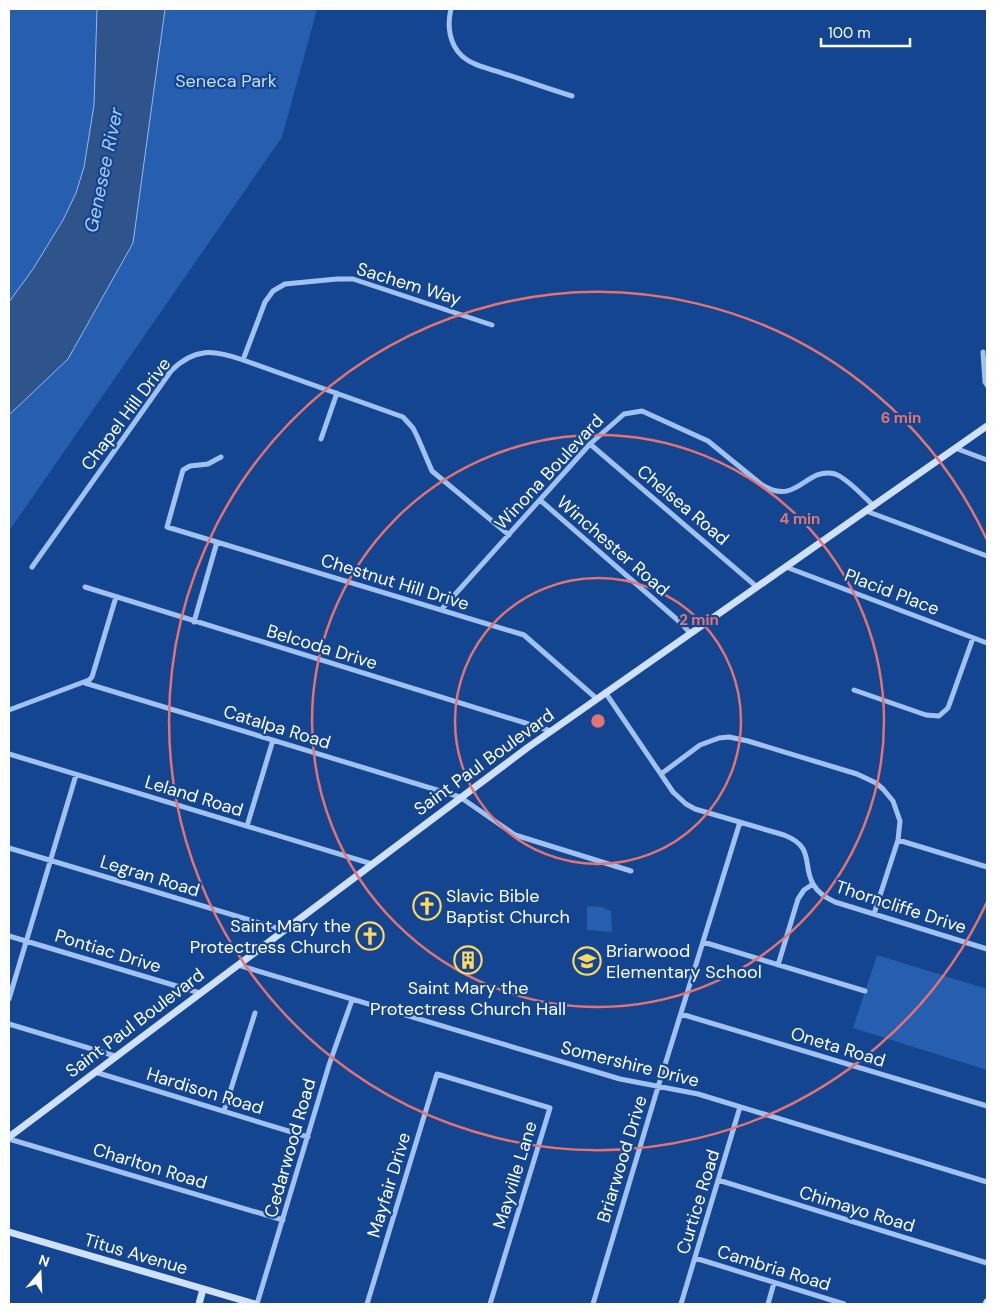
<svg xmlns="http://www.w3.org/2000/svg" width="996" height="1313" viewBox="0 0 996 1313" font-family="'DM Sans',sans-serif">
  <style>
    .green { fill: #265eb0 }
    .water { fill: #2f548c; stroke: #93bcf4 }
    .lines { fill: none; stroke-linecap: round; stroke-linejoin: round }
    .street { stroke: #a1c2f1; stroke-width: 5 }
    .secondary { stroke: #cfe1fc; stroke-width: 7 }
    .ring { fill: none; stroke: #e47373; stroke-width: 2.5 }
    .labels { text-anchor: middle; stroke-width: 4.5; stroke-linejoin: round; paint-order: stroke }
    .park-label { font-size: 18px; fill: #c8ddfc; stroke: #144591 }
    .street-label { font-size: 18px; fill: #fff; stroke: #144591 }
    .poi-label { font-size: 18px; fill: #fff; stroke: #144591; text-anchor: start }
    .water-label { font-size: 19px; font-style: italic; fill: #adccf8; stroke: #144591 }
    .centre { fill: #e47373; stroke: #144591; stroke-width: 2.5 }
    .ring-label { font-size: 15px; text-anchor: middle; font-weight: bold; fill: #e47373; stroke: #144591; stroke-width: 4.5; stroke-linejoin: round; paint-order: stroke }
  </style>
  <rect width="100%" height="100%" fill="#144591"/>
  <path class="green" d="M9 9H97L94 105 84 167 76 193 63 220 33 269 9 302Z
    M165 9H317L282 137 9 531V415L68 359 133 243Z
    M587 906 601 907 611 911 612 932 587 930Z
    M877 955 987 989V1070L853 1028Z"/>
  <path class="water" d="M97 9H165L133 243 68 359 9 415V302L33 269 63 220 76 193 84 167 94 105Z"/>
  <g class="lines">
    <path class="street" d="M451 9C447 25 449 44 462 56 473 66 491 69 505 74 527 81 549 89 572 96
      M983 352 985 382 987 385
      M243 360 265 302 273 291 285 284 337 279H353L492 325
      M321 439 337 393
      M590 444 757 587
      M955 448 987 460
      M221 457 208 464 190 466 183 470 167 527 524 635 596 698
      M540 500 681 623 690 633
      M866 511 987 556
      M32 567 171 371C195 347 214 350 243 360L403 417 413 428 417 436 432 471 509 535
      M786 567 987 643
      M85 587 551 731
      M441 610 590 444 624 414 642 411 708 441 762 485C798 507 805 466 835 474 847 478 864 497 874 506
      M194 622 217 542
      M85 683 460 797 515 835 631 871
      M854 690 926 715 939 716 948 708 973 638
      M605 692 673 792 686 804 695 809 784 835C815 847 802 864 813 884 818 893 826 898 835 902L987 949
      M9 710 89 680 92 677 116 597
      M9 754 372 864
      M661 774 700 745 719 738 729 737 748 741 857 774 876 783 883 789 893 801 900 821 898 840 874 914
      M247 826 273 740
      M898 840 987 867
      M9 848 283 930
      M9 936 200 993
      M703 942 865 991
      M238 965 620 1079 698 1094 987 1182
      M778 965 798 899 804 890 813 884
      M9 999 76 775
      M681 1014 987 1106
      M9 1024 115 1056
      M95 1072 308 1137
      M224 1111 255 1013
      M9 1139 283 1220
      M718 1180 987 1263
      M695 1258 844 1304
      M257 1304 329 1065 352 1000
      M367 1304 437 1074 550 1108 490 1304
      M593 1304 655 1097 740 822
      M681 1304 740 1107
      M768 1304 774 1283"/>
    <path class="secondary" d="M9 1137 527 748 987 426
      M9 1232 255 1304
      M199 1304 203 1289
      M986 1304 987 1302"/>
  </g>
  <g class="ring">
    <circle cx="598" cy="721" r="143"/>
    <circle cx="598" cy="721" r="286"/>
    <path d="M987 902A429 429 0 1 1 987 540"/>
  </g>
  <defs>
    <g id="church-ring" transform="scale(1.4375)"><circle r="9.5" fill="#144591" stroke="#ffd861" stroke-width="1.5"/><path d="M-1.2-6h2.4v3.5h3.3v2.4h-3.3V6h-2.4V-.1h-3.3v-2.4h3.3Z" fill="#ffd861"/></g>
    <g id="building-ring" transform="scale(1.4375)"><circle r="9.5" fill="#144591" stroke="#ffd861" stroke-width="1.5"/><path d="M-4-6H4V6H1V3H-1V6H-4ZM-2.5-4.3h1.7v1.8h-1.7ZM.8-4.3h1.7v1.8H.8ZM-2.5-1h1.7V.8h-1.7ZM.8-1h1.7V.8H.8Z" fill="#ffd861"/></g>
    <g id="school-ring" transform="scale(1.4375)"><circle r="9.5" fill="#144591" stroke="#ffd861" stroke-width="1.5"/><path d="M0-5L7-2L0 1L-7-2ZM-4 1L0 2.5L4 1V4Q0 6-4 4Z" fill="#ffd861"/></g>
  </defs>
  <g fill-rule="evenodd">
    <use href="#church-ring" x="427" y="906"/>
    <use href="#church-ring" x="370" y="936"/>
    <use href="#building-ring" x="468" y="960"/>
    <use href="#school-ring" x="587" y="961"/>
  </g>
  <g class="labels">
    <g class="park-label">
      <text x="226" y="87">Seneca Park</text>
    </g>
    <g class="street-label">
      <text transform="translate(409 284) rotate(17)" y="6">Sachem Way</text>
      <text transform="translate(126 414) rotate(-53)" y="6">Chapel Hill Drive</text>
      <text transform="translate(549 472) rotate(-47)" y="6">Winona Boulevard</text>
      <text transform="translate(683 505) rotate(40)" y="6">Chelsea Road</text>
      <text transform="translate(613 546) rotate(41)" y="6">Winchester Road</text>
      <text transform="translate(395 582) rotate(17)" y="6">Chestnut Hill Drive</text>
      <text transform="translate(892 592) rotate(21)" y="6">Placid Place</text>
      <text transform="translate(322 647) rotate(17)" y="6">Belcoda Drive</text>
      <text transform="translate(277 727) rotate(17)" y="6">Catalpa Road</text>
      <text transform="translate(484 762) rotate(-36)" y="6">Saint Paul Boulevard</text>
      <text transform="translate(194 796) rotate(17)" y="6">Leland Road</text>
      <text transform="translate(150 876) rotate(17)" y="6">Legran Road</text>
      <text transform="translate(901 907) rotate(18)" y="6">Thorncliffe Drive</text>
      <text transform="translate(108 951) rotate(17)" y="6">Pontiac Drive</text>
      <text transform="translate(135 1023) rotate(-37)" y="6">Saint Paul Boulevard</text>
      <text transform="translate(838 1047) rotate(17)" y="6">Oneta Road</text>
      <text transform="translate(630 1064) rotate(14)" y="6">Somershire Drive</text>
      <text transform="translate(205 1091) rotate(17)" y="6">Hardison Road</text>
      <text transform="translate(290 1148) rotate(-74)" y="6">Cedarwood Road</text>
      <text transform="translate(622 1159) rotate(-73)" y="6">Briarwood Drive</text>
      <text transform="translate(150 1166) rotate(17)" y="6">Charlton Road</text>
      <text transform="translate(515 1175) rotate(-73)" y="6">Mayville Lane</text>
      <text transform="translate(389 1185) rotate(-73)" y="6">Mayfair Drive</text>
      <text transform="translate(698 1202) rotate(-73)" y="6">Curtice Road</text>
      <text transform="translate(857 1209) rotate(17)" y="6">Chimayo Road</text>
      <text transform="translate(136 1254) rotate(16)" y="6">Titus Avenue</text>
      <text transform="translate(774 1268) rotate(17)" y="6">Cambria Road</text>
    </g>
    <g class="poi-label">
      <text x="446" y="902">Slavic Bible<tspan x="446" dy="21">Baptist Church</tspan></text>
      <text x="351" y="932" text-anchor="end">Saint Mary the<tspan x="351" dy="21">Protectress Church</tspan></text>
      <text x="606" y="957">Briarwood<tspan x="606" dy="21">Elementary School</tspan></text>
      <text x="468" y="994" text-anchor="middle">Saint Mary the<tspan x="468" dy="21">Protectress Church Hall</tspan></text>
    </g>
    <g class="water-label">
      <text transform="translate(103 170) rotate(-78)" y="7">Genesee River</text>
    </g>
  </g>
  <circle cx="598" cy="721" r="8" class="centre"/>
  <g class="ring-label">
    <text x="901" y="423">6 min</text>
    <text x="800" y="524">4 min</text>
    <text x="699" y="625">2 min</text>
  </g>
  <rect width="996" height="1313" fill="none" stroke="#ffffff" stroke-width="20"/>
  <g transform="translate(40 1273) rotate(19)" stroke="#144591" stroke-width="4" paint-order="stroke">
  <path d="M0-4L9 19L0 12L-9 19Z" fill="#ffffff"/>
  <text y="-8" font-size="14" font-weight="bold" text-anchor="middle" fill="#ffffff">N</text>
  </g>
  <path d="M821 38v8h89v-8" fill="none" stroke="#ffffff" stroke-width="2.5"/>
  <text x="828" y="38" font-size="15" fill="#ffffff" stroke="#144591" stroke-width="4" paint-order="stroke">100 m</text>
</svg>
